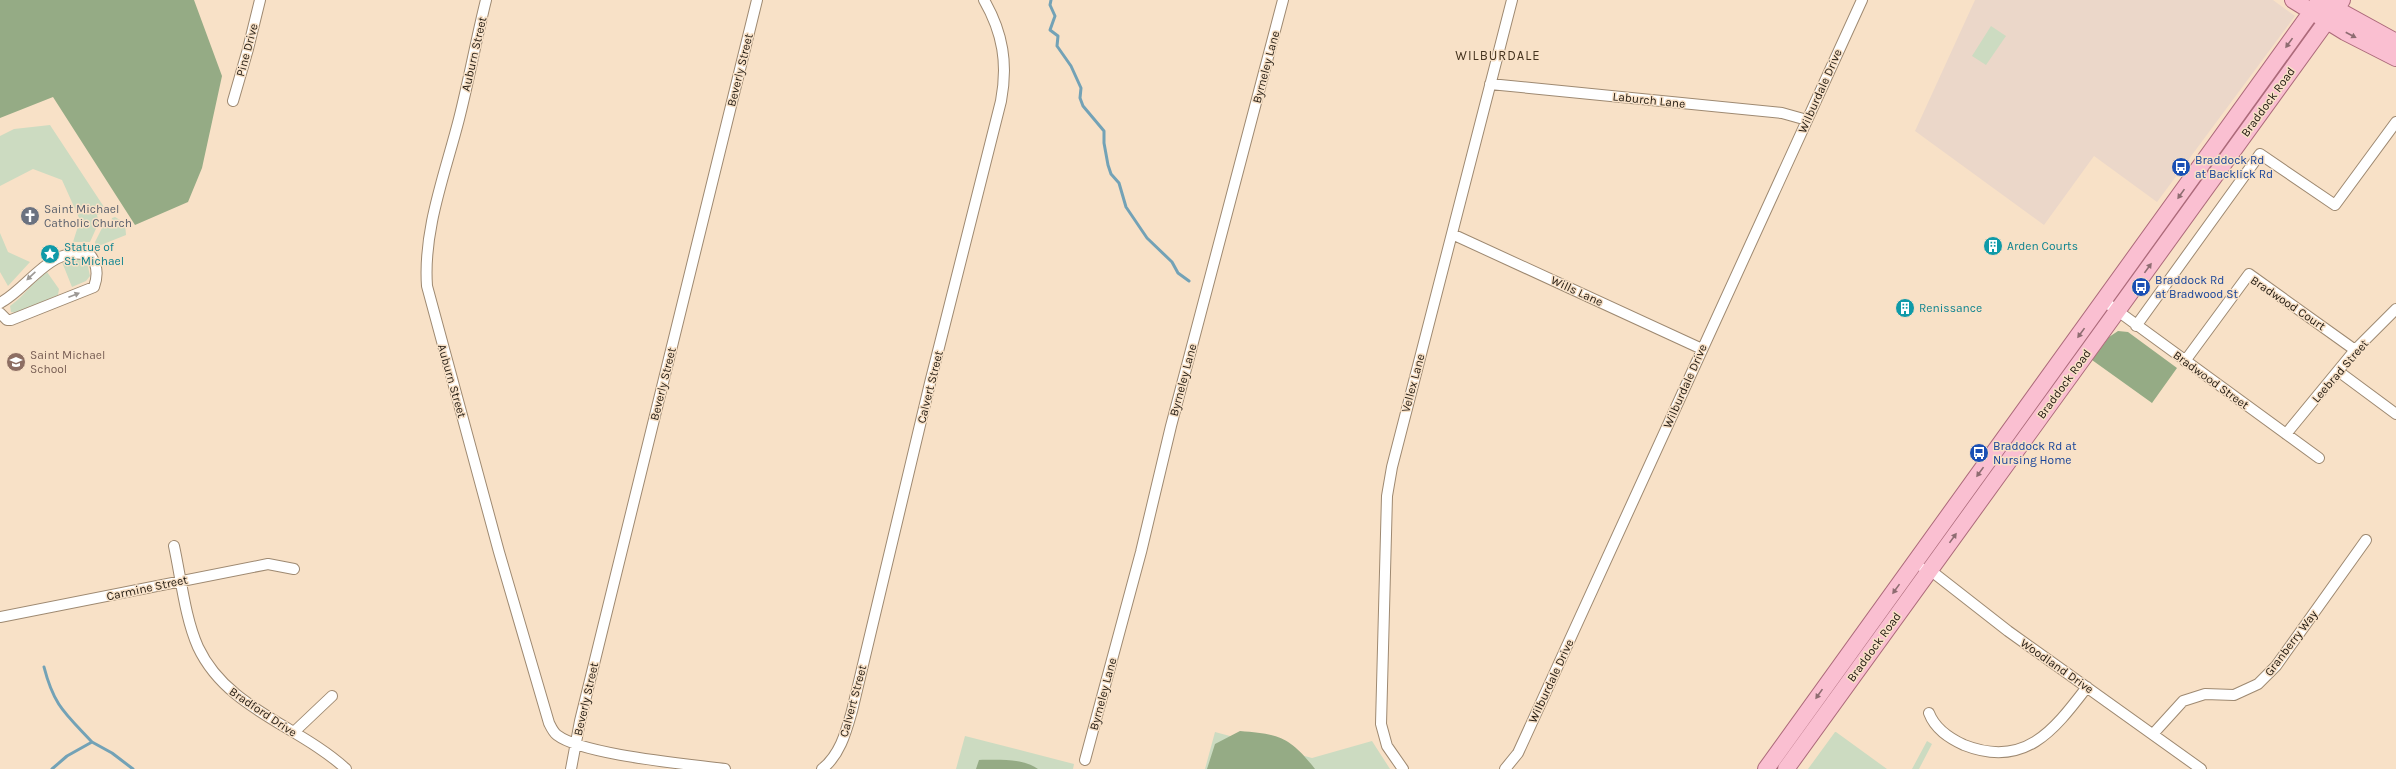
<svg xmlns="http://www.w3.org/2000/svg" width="2396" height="769" viewBox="0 0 2396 769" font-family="Karla,sans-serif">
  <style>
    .education { fill: #ebd7c9 }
    .green { fill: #ccdbc1 }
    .forest { fill: #95ab85 }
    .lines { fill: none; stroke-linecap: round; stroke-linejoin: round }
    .stream { stroke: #73a2b6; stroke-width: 3 }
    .street-casing { stroke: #9e8971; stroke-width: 12 }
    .primary-casing { stroke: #ac6a7a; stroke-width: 18 }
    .street { stroke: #fff; stroke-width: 10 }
    .primary { stroke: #fabfd1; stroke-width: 16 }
    .oneway { fill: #8e6c71 }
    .oneway2 { fill: #9c9894 }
    .labels { text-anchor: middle; stroke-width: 3; stroke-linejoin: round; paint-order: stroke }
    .street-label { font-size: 12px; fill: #221a11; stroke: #f8e1c7 }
    .transit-label { font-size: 12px; fill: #164399; stroke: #f8e1c7; text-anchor: start }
    .worship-label { font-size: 12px; fill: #5b616d; stroke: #f8e1c7; text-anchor: start }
    .culture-label { font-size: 12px; fill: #0d838f; stroke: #f8e1c7; text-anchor: start }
    .education-label { font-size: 12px; fill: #785e54; stroke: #f8e1c7; text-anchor: start }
    .neighbourhood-label { font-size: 13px; letter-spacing: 1px; fill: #45331e; stroke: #f8e1c7 }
  </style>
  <rect width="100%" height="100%" fill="#f8e1c7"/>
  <path class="education" d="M1975 0H2273L2295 16 2157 202 2094 156 2044 225 1915 131Z"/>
  <path class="green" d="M1991 26 2006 36 1986 65 1972 56Z
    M50 125 104 207 103 213 97 215 99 222 90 242H73L80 220 62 180 33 169 0 186V136L14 129Z
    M115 217 125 223 126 235 96 247 95 242 103 226 111 224 112 218Z
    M0 233 8 252 30 262 8 286 0 272Z
    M79 258 87 262 90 276 86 281 72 287 62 262Z
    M47 272 59 289 58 295 16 313 11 312 10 306C24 296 33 282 47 272Z
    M1215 732 1312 758 1372 741 1390 769H1205Z
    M1835 732H1836L1887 769H1808Z
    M965 736 1074 764 1073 769H956Z
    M1927 741 1932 744 1919 769H1912Z"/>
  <path class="forest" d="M0 0H194L222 76 202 168 188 202 135 225 53 97 0 118Z
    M2118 331 2128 332 2177 368 2152 403 2092 360 2109 337Z
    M1240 731C1279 734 1290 737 1315 769H1207L1215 744Z
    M979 760C996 760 1024 758 1038 769H976Z"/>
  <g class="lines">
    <path class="stream" d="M1051 0 1050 5 1055 16 1050 30 1058 36 1057 46 1071 66 1081 88 1080 98 1083 106 1104 131V143L1108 165 1111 174 1119 183 1126 207 1147 238 1172 262 1178 273 1189 281
      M44 667C54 706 65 713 92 742
      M52 769 67 756 92 742 112 753 133 769"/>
    <g class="street-casing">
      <path id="street" d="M486 0C476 40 469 80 459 119 445 174 423 230 427 286L499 552 549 723C551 727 553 732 557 735 583 755 688 764 725 769
        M1490 84 1782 113 1807 120
        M233 101 248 49 260 0
        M1452 234 1702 349
        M2104 301 2319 458
        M0 303C29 288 52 242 91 256 98 266 98 276 94 287L11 320H7L0 313
        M2136 326 2260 154 2335 205 2396 122
        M2185 361 2249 274 2355 350
        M2338 371 2396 414
        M2286 434 2355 350 2396 309
        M174 546C181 578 185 618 198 647 227 709 298 725 346 769
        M1924 569 1930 570 2008 631 2201 769
        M0 617 268 564 294 569
        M1929 713C1935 729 1949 738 1964 745 2025 769 2054 730 2087 687
        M294 732 332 696
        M2153 734 2183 701 2205 694 2234 695 2258 684 2276 666 2366 540
        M1085 760 1141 552 1171 426 1283 0
        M571 769 580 721 757 0
        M822 769C840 755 846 732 852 711L930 383 1001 101C1008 64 1003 33 984 0
        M1403 769 1387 746 1381 724 1387 496 1392 467 1512 0
        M1505 769 1518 753 1862 0"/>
    </g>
    <g class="primary-casing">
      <path id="primary" d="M2293 0 2345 32 2396 58
        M2327 4 2396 42
        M1766 769 2320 0
        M1786 769 2342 0"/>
    </g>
    <use href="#street" class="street"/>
    <use href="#primary" class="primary"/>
  </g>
  <defs><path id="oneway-solid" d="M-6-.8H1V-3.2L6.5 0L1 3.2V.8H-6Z"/></defs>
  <g class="oneway">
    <use href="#oneway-solid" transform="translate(2351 35) rotate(28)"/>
    <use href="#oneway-solid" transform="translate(2289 43) rotate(126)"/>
    <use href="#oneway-solid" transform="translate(2181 194) rotate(125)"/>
    <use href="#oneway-solid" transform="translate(2148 268) rotate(-54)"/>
    <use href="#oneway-solid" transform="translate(2081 333) rotate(126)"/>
    <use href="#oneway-solid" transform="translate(1980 472) rotate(126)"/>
    <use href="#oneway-solid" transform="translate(1953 538) rotate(-54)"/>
    <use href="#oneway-solid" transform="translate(1896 589) rotate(126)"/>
    <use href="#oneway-solid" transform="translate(1819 694) rotate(125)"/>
  </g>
  <g class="oneway2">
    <use href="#oneway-solid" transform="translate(31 276) rotate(137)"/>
    <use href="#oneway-solid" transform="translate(74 295) rotate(-21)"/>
  </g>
  <defs>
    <g id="bus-disc" transform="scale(1)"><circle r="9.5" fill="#1a4fb4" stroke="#f8e1c7"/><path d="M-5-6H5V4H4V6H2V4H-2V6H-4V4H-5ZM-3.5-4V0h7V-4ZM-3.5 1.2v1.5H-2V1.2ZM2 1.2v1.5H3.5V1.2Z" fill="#fff"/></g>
    <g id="church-disc" transform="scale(1)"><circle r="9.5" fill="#6b7280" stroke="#f8e1c7"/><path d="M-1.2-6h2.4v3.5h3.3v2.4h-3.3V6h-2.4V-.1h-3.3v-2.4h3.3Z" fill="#fff"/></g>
    <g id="building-disc" transform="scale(1)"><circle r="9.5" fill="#0f9aa8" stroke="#f8e1c7"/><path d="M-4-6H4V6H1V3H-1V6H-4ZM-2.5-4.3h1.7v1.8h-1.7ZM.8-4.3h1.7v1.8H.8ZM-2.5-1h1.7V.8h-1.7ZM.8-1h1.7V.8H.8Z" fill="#fff"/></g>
    <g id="sight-disc" transform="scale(1)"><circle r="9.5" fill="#0f9aa8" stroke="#f8e1c7"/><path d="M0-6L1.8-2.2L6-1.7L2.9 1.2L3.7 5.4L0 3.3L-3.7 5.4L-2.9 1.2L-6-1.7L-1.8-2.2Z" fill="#fff"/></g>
    <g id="school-disc" transform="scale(1)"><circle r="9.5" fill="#8d6e63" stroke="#f8e1c7"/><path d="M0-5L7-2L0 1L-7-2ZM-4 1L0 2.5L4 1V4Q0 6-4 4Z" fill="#fff"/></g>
  </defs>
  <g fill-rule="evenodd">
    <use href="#bus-disc" x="2181" y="167"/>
    <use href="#church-disc" x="30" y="216"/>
    <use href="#building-disc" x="1993" y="246"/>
    <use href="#sight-disc" x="50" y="254"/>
    <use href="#bus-disc" x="2141" y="287"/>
    <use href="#building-disc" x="1905" y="308"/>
    <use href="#school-disc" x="16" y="362"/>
    <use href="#bus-disc" x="1979" y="453"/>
  </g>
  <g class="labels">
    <g class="street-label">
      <text transform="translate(247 50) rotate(-75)" y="4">Pine Drive</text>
      <text transform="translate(474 54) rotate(-77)" y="4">Auburn Street</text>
      <text transform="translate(1266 67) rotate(-75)" y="4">Byrneley Lane</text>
      <text transform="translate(740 70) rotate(-76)" y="4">Beverly Street</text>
      <text transform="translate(1820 91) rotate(-66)" y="4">Wilburdale Drive</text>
      <text transform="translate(1649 100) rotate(6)" y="4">Laburch Lane</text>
      <text transform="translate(2268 102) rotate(-54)" y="4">Braddock Road</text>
      <text transform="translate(1577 291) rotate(25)" y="4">Wills Lane</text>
      <text transform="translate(2288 303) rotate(34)" y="4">Bradwood Court</text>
      <text transform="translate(2340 371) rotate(-49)" y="4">Leebrad Street</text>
      <text transform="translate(1183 380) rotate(-75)" y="4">Byrneley Lane</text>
      <text transform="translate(2211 380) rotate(36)" y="4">Bradwood Street</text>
      <text transform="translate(452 381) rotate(74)" y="4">Auburn Street</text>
      <text transform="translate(1413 383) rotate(-75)" y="4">Vellex Lane</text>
      <text transform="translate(663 384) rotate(-76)" y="4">Beverly Street</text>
      <text transform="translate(2064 384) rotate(-54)" y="4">Braddock Road</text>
      <text transform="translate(1685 386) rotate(-66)" y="4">Wilburdale Drive</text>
      <text transform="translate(930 387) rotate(-76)" y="4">Calvert Street</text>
      <text transform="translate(147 588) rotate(-12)" y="4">Carmine Street</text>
      <text transform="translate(2291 643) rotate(-53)" y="4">Granberry Way</text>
      <text transform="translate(1874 647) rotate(-54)" y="4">Braddock Road</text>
      <text transform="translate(2057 666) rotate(35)" y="4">Woodland Drive</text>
      <text transform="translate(1551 681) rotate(-65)" y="4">Wilburdale Drive</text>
      <text transform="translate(1103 694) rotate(-75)" y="4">Byrneley Lane</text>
      <text transform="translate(586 699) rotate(-77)" y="4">Beverly Street</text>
      <text transform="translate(853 701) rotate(-75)" y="4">Calvert Street</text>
      <text transform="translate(263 712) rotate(34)" y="4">Bradford Drive</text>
    </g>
    <g class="transit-label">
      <text x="2195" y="164">Braddock Rd<tspan x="2195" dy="14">at Backlick Rd</tspan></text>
      <text x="2155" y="284">Braddock Rd<tspan x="2155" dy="14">at Bradwood St</tspan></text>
      <text x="1993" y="450">Braddock Rd at<tspan x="1993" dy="14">Nursing Home</tspan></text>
    </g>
    <g class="worship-label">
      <text x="44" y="213">Saint Michael<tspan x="44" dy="14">Catholic Church</tspan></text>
    </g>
    <g class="culture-label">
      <text x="2007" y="250">Arden Courts</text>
      <text x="64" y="251">Statue of<tspan x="64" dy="14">St. Michael</tspan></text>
      <text x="1919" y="312">Renissance</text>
    </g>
    <g class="education-label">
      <text x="30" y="359">Saint Michael<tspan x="30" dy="14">School</tspan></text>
    </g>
    <g class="neighbourhood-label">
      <text x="1498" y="60">WILBURDALE</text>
    </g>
  </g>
</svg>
